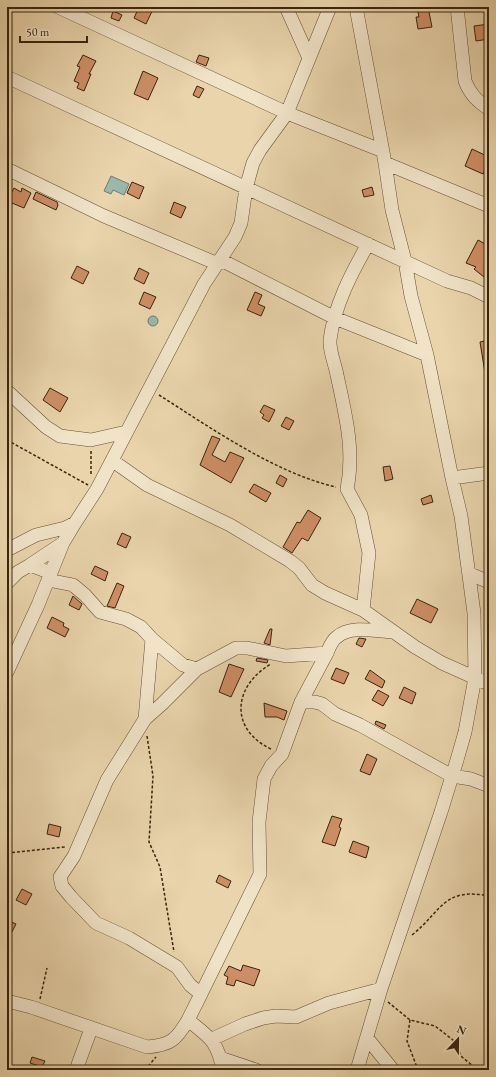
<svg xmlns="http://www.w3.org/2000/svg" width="496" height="1077" viewBox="0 0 496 1077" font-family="'EB Garamond',serif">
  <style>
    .water { fill: #97b8aa; stroke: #717d6b }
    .building { fill: #ce8e65; stroke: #39240d }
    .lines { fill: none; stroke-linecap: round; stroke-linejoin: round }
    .minor-casing { stroke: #655034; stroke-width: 14 }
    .path { stroke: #39240d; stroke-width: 1.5; stroke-dasharray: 3 2; stroke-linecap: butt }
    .minor { stroke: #f1e3c8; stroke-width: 13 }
  </style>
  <rect width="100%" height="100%" fill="#e9d4ab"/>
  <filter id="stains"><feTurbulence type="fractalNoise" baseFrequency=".005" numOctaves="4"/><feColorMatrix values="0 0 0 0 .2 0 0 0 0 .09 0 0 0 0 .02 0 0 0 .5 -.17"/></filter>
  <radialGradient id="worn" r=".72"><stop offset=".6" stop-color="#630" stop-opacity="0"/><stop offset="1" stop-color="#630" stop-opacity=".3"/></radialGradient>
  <path class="water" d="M111 176 129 184 124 195 113 190 111 194 104 191Z
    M148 321a5 5 0 1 1 10 0a5 5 0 1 1-10 0Z"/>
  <path class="building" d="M139 7H154L146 24 134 18Z
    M417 7H428L432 27 418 29 416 17H419Z
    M113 11 122 15 119 21 111 18Z
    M489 24V39L476 41 474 26Z
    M83 55 96 61 89 74H91L84 91 77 88 79 83 74 81 80 67 77 66Z
    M199 55 209 58 206 66 196 62Z
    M143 71 158 78 148 100 134 94Z
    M197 86 204 89 199 98 193 95Z
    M472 149 489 157V162L483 174 465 166Z
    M132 182 144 187 139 199 127 193Z
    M372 187 374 195 364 197 362 190Z
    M14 188 21 192 22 188 31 193 24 208 7 201Z
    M36 192 57 202 58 205 56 210 33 199Z
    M174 202 186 207 181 218 170 213Z
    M478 240 489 246V281L474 269 476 267 466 263Z
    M77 266 89 272 83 284 71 278Z
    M139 268 149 273 144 284 134 279Z
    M144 292 156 297 150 309 139 304Z
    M255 292 262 295 258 304 265 307 261 316 247 310Z
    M489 340V373H485L480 342Z
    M50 388 68 398 60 412 43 400Z
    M264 405 275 410 269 422 262 418 264 415 260 412Z
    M286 417 294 421 289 430 281 426Z
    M212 436 220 439 212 455 225 462 230 452 244 458 231 483 200 465Z
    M390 466 393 479 385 481 383 467Z
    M280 475 287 479 283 487 276 483Z
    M254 484 271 493 266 502 249 492Z
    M431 495 433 502 423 505 421 499Z
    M308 510 321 518 308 541 302 538 292 553 283 547 297 522 300 523Z
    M122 533 131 537 126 548 117 544Z
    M95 566 108 572 105 581 91 574Z
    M117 583 124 586 115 608 107 606Z
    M73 596 82 604 79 610 69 605Z
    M417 599 438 609 431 623 410 613Z
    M52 617 64 623 63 626 69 629 65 637 47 628Z
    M270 629H272L270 645 264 643Z
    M359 638 366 639 362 647 356 644Z
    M257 658 268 660 267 663 256 661Z
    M229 664 244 669 231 697 219 692Z
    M336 668 349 673 344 684 331 679Z
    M370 670 385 681 382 688 365 679Z
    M404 687 416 693 412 704 399 698Z
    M378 690 389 696 383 706 372 700Z
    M264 703 287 711 284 720 277 717H265Z
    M376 721 386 725 384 729 375 724Z
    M367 754 377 759 370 775 360 771Z
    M332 816 342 819 339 827 341 828 335 846 322 842Z
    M49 824 61 827 59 837 47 834Z
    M353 841 369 847 366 858 349 852Z
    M219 875 231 881 228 888 216 882Z
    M22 889 32 894 26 905 16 900Z
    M7 920 16 924 12 932 7 930Z
    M243 965 260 970 254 986 236 980 234 986 226 984 228 977 224 975 229 966 241 971Z
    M32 1057 45 1061 42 1067 30 1063Z"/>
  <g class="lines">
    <g class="minor-casing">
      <path id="minor" d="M58 7 287 113 383 151
        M286 7 309 58
        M356 7 385 163 489 206
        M457 7 465 81C470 94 477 101 489 109
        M7 77 447 281 471 288 489 297
        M7 169 104 216 218 264
        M221 260 335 318 427 355
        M7 391 46 427 60 436 91 440 126 432
        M113 461 147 485 230 525 290 561 299 568 312 585 325 593 363 610 415 647 442 663 489 684
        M452 478 489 473
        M7 550 36 535 65 528 75 523 97 489 204 284 235 237 241 223 246 188 253 163 260 150 287 113 330 7
        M30 565 63 543
        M470 574 489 582
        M48 580 73 585 85 595 100 612 126 619 141 627 152 639 145 719
        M7 583 18 572 30 565 51 573
        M363 610 369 553 361 515 347 489C355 450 345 413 337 375 335 364 329 350 330 340 334 306 352 272 368 244
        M152 639 183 665 197 669 162 704 145 719 107 780 74 856 60 877 62 886 71 897 96 923 129 938 177 967 190 985 201 994 188 1020C210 1038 217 1040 223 1070
        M197 669 236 648H247L286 656 327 653C329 648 332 640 337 637 350 625 376 631 392 632
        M7 672 38 605 63 543 75 523
        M301 702 327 653
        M201 994 260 874 259 822 264 779 271 766 282 754 301 702H315L322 704 335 714 360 725 452 776 471 779 489 786
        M7 1001 31 1007 147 1047C171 1045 176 1040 188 1020
        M367 1038 393 1070
        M212 1039 245 1024 263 1018 276 1016 296 1017 329 1003 381 989
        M220 1058 256 1070
        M76 1070 91 1029
        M357 1070 381 989 441 812 457 760 465 732 475 678 474 613 461 516 452 478 427 355 411 296 405 261 392 210 385 163"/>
    </g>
    <path class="path" d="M159 395C211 428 275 473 336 487
      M7 440 88 485
      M91 451V475
      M7 528 11 537
      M147 736 153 776 149 842 160 867 174 952
      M271 749C229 729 233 686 271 664
      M7 853 65 847
      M412 935C442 911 443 887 489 896
      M40 999 47 968
      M388 1002 410 1020 435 1026 453 1040 462 1057 478 1070
      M410 1020 407 1041 418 1070
      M145 1070 156 1057"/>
    <use href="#minor" class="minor"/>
  </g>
  <rect width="496" height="1077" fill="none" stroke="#e9d4ab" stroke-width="24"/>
  <rect x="8" y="8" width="480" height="1061" fill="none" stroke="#39240d" stroke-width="2"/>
  <rect x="12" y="12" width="472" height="1053" fill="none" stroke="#39240d"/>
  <g transform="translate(458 1039) rotate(22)" stroke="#f1e3c8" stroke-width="3" paint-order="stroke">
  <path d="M0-3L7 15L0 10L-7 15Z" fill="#39240d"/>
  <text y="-6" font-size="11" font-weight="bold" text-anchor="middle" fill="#39240d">N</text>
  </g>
  <path d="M20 36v6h67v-6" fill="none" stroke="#39240d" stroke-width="2"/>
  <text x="26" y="36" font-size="12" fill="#39240d" stroke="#f1e3c8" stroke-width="3" paint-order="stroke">50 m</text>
  <rect width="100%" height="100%" filter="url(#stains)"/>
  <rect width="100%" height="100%" fill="url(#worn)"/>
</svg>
